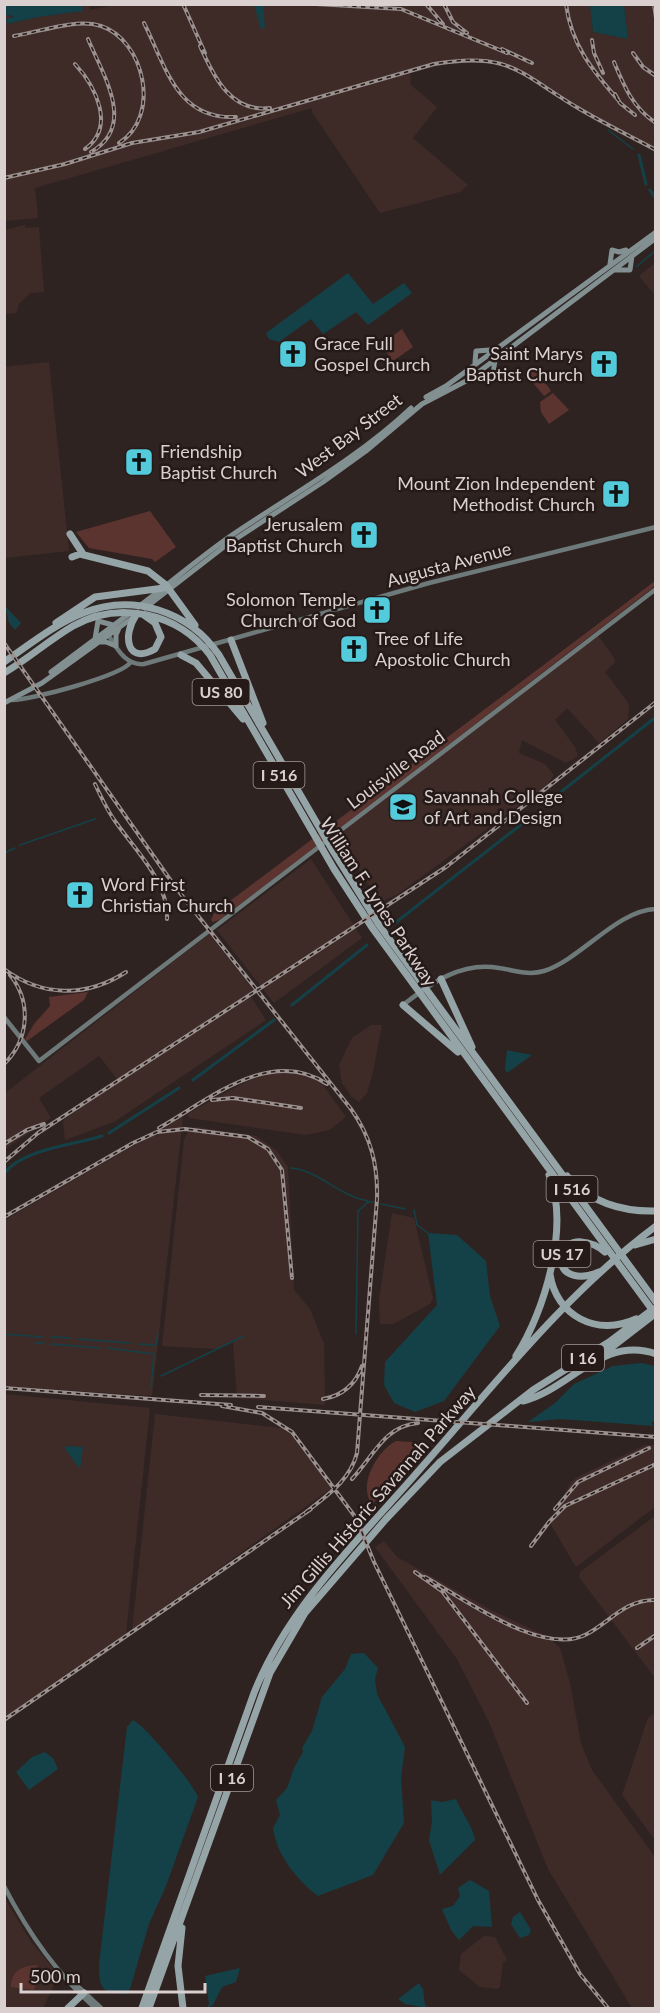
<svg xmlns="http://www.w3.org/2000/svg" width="660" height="2013" viewBox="0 0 660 2013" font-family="Lato,sans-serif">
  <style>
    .built { fill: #3e2b28 }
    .green { fill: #5c342f }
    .water { fill: #144147 }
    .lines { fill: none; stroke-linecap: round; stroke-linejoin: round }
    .stream { stroke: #144147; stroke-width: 1.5 }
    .canal { stroke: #144147; stroke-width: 3 }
    .secondary { stroke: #6e797a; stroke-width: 4.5 }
    .primary { stroke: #829092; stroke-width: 5 }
    .highway { stroke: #94a4a7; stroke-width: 7 }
    .rail-casing { stroke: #9a908e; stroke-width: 4 }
    .rail { stroke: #251a18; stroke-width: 1.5; stroke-dasharray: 4.5; stroke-linecap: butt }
    .labels { text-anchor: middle; stroke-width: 5; stroke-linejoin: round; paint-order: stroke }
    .shield { fill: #251a18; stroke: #a39998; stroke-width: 1.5 }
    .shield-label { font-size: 16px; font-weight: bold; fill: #d9d0cf }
    .poi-label { font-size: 18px; fill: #d9d0cf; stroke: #251a18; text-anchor: start }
    .street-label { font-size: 18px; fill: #d9d0cf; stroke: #251a18 }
  </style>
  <rect width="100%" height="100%" fill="#2f2321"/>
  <path class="built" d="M82 4 89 5 90 10 120 4H590L593 32 628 39 624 5H655V152L579 110 524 74 494 63 459 61 410 73 411 85 437 107 413 138 468 185 460 192 380 213 312 112V108L35 188 38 218 5 221V16L12 15 8 24 38 17 83 11Z
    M25 225V228L39 227 44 292 30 293 19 304 16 313 5 314V230Z
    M655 263V295L639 276Z
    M49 362 69 551 5 558 4 367Z
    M597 634 613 656 615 662 605 672 629 704 628 719 599 743 567 708 555 720 575 747 578 756 566 763 522 740 519 753 545 764 554 775 547 785 398 894 380 902 335 834Z
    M311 859 362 938 274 1003 217 930Z
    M209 934 254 991 249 994 266 1020 114 1122 65 1140 63 1121 117 1079 99 1056 39 1098 51 1118 5 1149V1093Z
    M371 1025H382L373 1072 367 1093 359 1102 352 1097 342 1083 339 1065 352 1038Z
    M279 1072 298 1073 316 1080 323 1085 346 1117 329 1130 306 1135 189 1118 187 1114 249 1080Z
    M183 1117 152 1396 5 1386V1220Z
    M196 1127 256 1136 276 1150 288 1167 294 1290 310 1309 324 1344 325 1405 237 1398 233 1342 217 1349 162 1346 184 1140 190 1128Z
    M392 1213 414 1218 433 1298 430 1304 393 1324H380L379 1300Z
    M5 1394 150 1408 126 1634 5 1718Z
    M155 1414 281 1428 290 1434 332 1488 132 1630Z
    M645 1445H655V1507L576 1567 550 1523 571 1482 579 1476Z
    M655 1516V1678L579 1577 580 1572Z
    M384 1541 397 1557 491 1610 548 1637 560 1648 570 1683 581 1743 592 1770 655 1857V2008H632L548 1869 489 1722 457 1659 375 1547Z
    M655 1713V1840L622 1795 648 1718Z
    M4 1897 31 1942 59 1975 43 2008H5Z
    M484 1936 495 1937 507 1960 503 1962 500 1987 497 1989 480 1987 459 1970 461 1954Z"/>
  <path class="green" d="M402 329 413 347 393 361 381 345Z
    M532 366 541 377 536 381 542 378 551 391 544 396 524 372Z
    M553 393 569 410 549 424 541 412 540 402Z
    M150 511 176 547 155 562 152 559 89 548 76 532Z
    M655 581V585L650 590 250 897 219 920 213 922 211 920 214 913Z
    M88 992 84 1000 27 1041 25 1039 34 1024 50 1006 49 997Z
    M396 1441 412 1442 421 1447 403 1473 372 1504C357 1485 378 1450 396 1441Z
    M37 1965 35 1988 33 1990 11 1987C11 1970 23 1966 37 1965Z"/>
  <path class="water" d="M5 4 82 5 83 11 38 17 7 24 6 19 13 17 12 15 5 16Z
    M254 5H263L265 28 261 29Z
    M590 5H624L628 39 593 32Z
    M348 273 373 304 404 283 412 293 368 325 356 312 323 334 311 319 279 342 269 339 266 333Z
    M5 606 21 623 15 630 9 623Z
    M507 1050 532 1055 507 1073 505 1069Z
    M428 1233 457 1235 486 1261 490 1296 500 1326 444 1401 415 1412 394 1403 384 1385 385 1362 437 1305Z
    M641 1363 655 1366 656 1421 651 1422 653 1426 561 1419 528 1422 555 1403 574 1384 613 1366Z
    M66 1446 83 1447 80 1469 65 1449Z
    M364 1653 378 1668 375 1679 377 1694 405 1747 401 1778 404 1823 373 1875 318 1896C297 1880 277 1856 273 1828L280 1815 276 1800 287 1788 294 1768 303 1752 302 1748 312 1731 322 1697 345 1669 351 1654Z
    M133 1720C146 1726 193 1784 198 1797L166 1886 149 1924 130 1989 126 1994C100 1993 99 1987 99 1964L127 1727Z
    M45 1752 53 1758 58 1769 29 1790 16 1772 32 1757Z
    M456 1799C462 1814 472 1824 475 1840L440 1875 429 1840 432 1821 431 1800 442 1802Z
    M470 1880 489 1891 492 1927 473 1926 459 1940 451 1930 442 1909 453 1906 460 1896 458 1888Z
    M520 1912 531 1930 529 1935 520 1938 511 1924 513 1917Z
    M240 1968 236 1982 222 1987 213 2005 207 2008 209 2004 205 1976Z
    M419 1983 423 1989 425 2005 428 2008 405 2004 398 1999Z"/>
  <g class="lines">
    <path class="stream" d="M608 130 633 149
      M636 267 656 250
      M20 845 95 819
      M4 853 15 848
      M291 1168C320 1171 339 1196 368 1201
      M381 1204 405 1209
      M414 1210 417 1225 428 1233
      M4 1334 43 1337
      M356 1334 358 1211 368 1202H373
      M51 1337 70 1338
      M78 1339 130 1343
      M35 1343H44
      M51 1344 100 1348
      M138 1344 156 1345 158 1334
      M107 1348 154 1354 151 1387
      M161 1376 244 1336"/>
    <path class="canal" d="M639 155 646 184
      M650 190 656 199
      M557 795 656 717
      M395 923 532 816
      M292 1005 367 945
      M193 1080 274 1020
      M109 1133 179 1088
      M4 1174C21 1149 75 1145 102 1136"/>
    <path class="secondary" d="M107 633C116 647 125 666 144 664L429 583 656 527
      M12 700C31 700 121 676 131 662
      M403 1005C431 983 462 961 499 968 514 970 528 976 544 971 581 959 617 910 656 909
      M4 1017 39 1061 656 589
      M4 1886C27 1931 58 1975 95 2008
      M69 1978 101 2008"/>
    <path class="primary" d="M610 264 612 250 619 252 626 250
      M615 270H630L632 256
      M475 362 476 351 490 350
      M481 373 493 374 495 360
      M426 397 446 386 656 232
      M138 607C169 584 200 557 232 535 293 494 358 458 411 408
      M145 608 225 546 323 482 366 451 422 404 468 380 656 238
      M95 639 98 621 113 625
      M98 642H106L116 646V635L119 628
      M51 672 130 613
      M4 703 42 683 135 616"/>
    <path class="highway" d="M70 534 83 554
      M72 557 80 554 148 571 166 585 195 625
      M136 615C122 636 127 665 155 649L161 637 155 623 145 616
      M56 623 95 597 164 588
      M231 640 263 723
      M181 655 196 663 243 719
      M4 662C29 645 55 624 83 613 133 593 189 611 219 655L333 851 379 925 656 1302
      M4 673C28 659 49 640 73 626 119 600 179 613 210 655L334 869 373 929 656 1315
      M441 979 472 1047
      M403 1005 458 1052
      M567 1176C589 1202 622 1212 656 1211
      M635 1245 656 1239
      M599 1272C583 1279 559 1279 561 1255 569 1235 592 1241 605 1252
      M550 1274C556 1316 597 1337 636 1319
      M603 1354 651 1317
      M516 1356C545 1311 570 1226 549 1175
      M523 1401C569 1390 602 1335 656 1354
      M182 1928 178 1966 183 2008
      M68 2008 84 1993
      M142 2008 254 1693C289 1605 360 1539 421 1468 495 1384 566 1293 656 1226
      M149 2008 270 1673 305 1613 386 1519 440 1462 533 1390 609 1342 653 1309"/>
    <g class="rail-casing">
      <path id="rail" d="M183 4 205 53
        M316 4 401 9 507 53
        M426 4 443 24
        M444 4 453 22 467 33
        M566 4C571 45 593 71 619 101
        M654 4 656 18
        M144 23C166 67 177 120 236 117
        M14 36C40 32 75 18 101 26 144 40 162 116 119 143
        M88 39C103 75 137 126 91 152
        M592 40 594 53 603 73
        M200 46C214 76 230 113 270 108
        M502 49 532 63
        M633 53 643 67 656 76
        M614 62C624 86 633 108 656 123
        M75 64C96 87 116 127 85 149
        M615 94 620 103 635 115
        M4 178 65 164 132 143 199 132 434 64C510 51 519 73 578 108 603 123 630 136 656 150
        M4 643 176 888 351 1109C371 1137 378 1165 377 1199L357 1453C350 1481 326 1496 305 1513
        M95 784C101 797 107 810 115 821 135 850 169 882 167 919
        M4 969C42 997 86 998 126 972
        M4 1064C29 1040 32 1002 10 975
        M212 1100 233 1098 301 1108
        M159 1128C209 1100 270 1046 327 1084
        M4 1144 27 1130 44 1124
        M4 1162 38 1133 446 867 656 702
        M4 1217 133 1143 157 1132 185 1129 248 1137 268 1149 282 1170 292 1278
        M4 1388 231 1405
        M201 1395 264 1396
        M323 1399C342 1396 356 1384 362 1366
        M222 1406 262 1413 292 1432 356 1518 374 1562 538 1900 580 1974 608 2008
        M258 1407 656 1437
        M352 1479C373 1457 384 1426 418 1423
        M555 1509 578 1482 649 1448
        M531 1546 549 1522 565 1506 656 1464
        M415 1572 442 1591 527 1703
        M425 1577C463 1598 543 1658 587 1634 611 1621 626 1599 656 1600
        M637 1648 656 1635
        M4 1720 311 1509"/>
    </g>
    <use href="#rail" class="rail"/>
  </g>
  <defs>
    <g id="church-square" transform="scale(1.5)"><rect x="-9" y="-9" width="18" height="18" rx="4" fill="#53cbdb" stroke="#251a18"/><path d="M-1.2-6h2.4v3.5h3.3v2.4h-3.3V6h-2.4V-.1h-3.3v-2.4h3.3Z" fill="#111"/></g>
    <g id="university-square" transform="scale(1.5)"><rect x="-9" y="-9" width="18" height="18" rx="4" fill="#53cbdb" stroke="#251a18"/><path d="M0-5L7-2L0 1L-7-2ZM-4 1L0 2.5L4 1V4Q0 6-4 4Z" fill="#111"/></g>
  </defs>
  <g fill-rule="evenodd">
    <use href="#church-square" x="293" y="354"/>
    <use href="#church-square" x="604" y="364"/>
    <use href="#church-square" x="139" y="462"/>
    <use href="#church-square" x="616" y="494"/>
    <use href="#church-square" x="364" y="535"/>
    <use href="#church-square" x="377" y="610"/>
    <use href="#church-square" x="354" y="649"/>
    <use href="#university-square" x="403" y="807"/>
    <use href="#church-square" x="80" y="895"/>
  </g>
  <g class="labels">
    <g class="shield">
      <rect x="192.5" y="679" width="57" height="26" rx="4.5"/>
      <rect x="253.5" y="762" width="51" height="26" rx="4.5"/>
      <rect x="546.5" y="1176" width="51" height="26" rx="4.5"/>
      <rect x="533.5" y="1241" width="57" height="26" rx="4.5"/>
      <rect x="562" y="1345" width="42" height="26" rx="4.5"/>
      <rect x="211" y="1765" width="42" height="26" rx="4.5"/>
    </g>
    <g class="shield-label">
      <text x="221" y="698">US 80</text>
      <text x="279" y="781">I 516</text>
      <text x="572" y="1195">I 516</text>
      <text x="562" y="1260">US 17</text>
      <text x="583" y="1364">I 16</text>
      <text x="232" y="1784">I 16</text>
    </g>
    <g class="poi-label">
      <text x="314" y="350">Grace Full<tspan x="314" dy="21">Gospel Church</tspan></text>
      <text x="583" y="360" text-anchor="end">Saint Marys<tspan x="583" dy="21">Baptist Church</tspan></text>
      <text x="160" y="458">Friendship<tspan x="160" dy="21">Baptist Church</tspan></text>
      <text x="595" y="490" text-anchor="end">Mount Zion Independent<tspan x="595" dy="21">Methodist Church</tspan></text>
      <text x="343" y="531" text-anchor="end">Jerusalem<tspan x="343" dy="21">Baptist Church</tspan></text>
      <text x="356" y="606" text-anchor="end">Solomon Temple<tspan x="356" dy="21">Church of God</tspan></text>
      <text x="375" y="645">Tree of Life<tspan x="375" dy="21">Apostolic Church</tspan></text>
      <text x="424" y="803">Savannah College<tspan x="424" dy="21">of Art and Design</tspan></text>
      <text x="101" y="891">Word First<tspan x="101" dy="21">Christian Church</tspan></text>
    </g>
    <g class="street-label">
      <text transform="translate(349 436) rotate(-37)" y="6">West Bay Street</text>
      <text transform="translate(449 565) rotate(-15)" y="6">Augusta Avenue</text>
      <text transform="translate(396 770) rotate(-37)" y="6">Louisville Road</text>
      <text transform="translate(378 902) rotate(57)" y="6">William F. Lynes Parkway</text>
      <text transform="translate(378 1497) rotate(-49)" y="6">Jim Gillis Historic Savannah Parkway</text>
    </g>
  </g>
  <rect width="660" height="2013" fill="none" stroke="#d9d0cf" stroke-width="12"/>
  <path d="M21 1983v9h184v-9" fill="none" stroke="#d9d0cf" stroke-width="3"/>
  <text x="30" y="1983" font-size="18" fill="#d9d0cf" stroke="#251a18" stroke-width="4.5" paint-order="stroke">500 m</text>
</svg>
